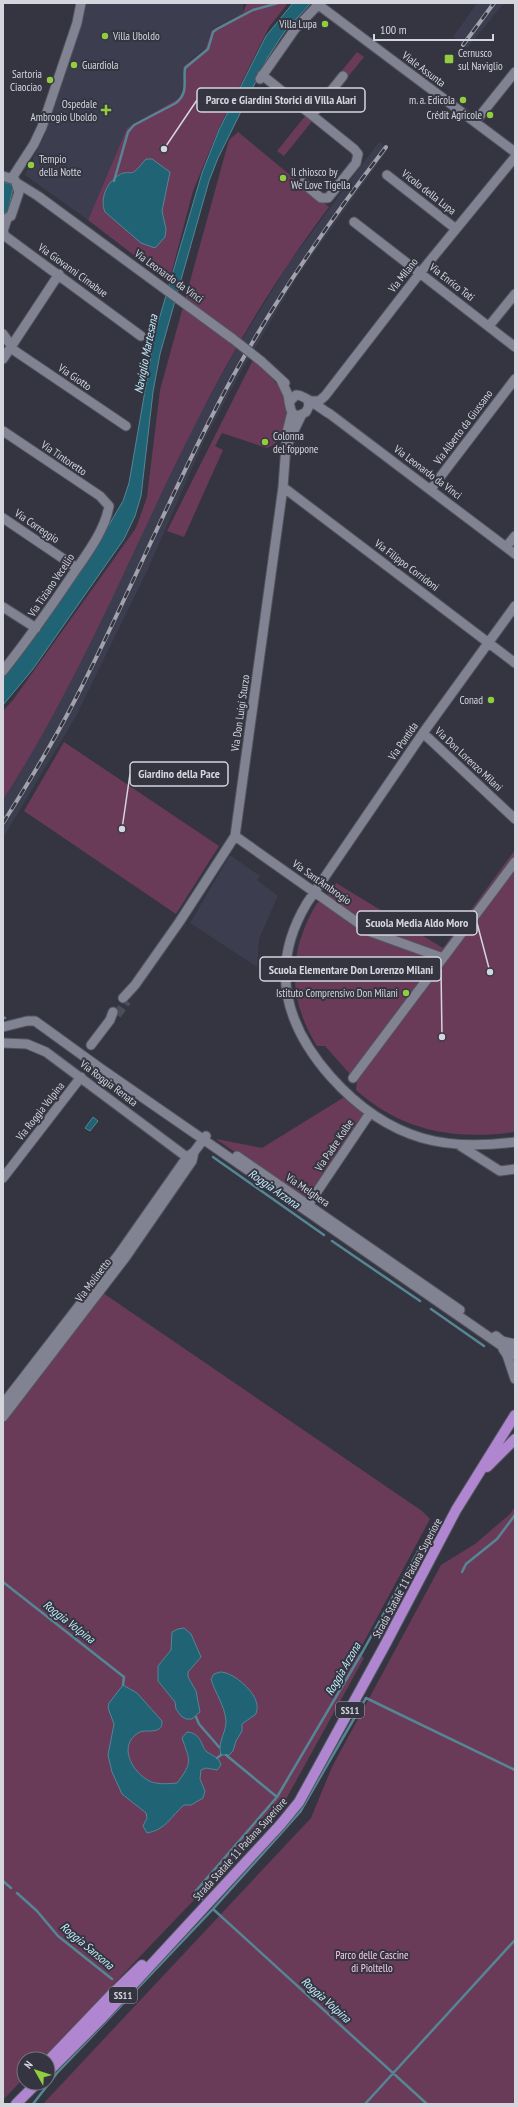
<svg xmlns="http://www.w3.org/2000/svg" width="518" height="2107" viewBox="0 0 518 2107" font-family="'PT Sans Narrow',sans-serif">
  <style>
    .built { fill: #3c3d4f }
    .green { fill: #6a3b59 }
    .water { fill: #206375; stroke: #568594 }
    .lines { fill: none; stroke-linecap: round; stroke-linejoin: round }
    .stream { stroke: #568594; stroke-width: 2.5 }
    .minor-tunnel { stroke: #4c4d58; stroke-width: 9; stroke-dasharray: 9 4.5; stroke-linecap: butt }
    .minor-casing { stroke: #52545e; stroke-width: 11 }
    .major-casing { stroke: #52545e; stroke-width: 12 }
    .minor { stroke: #828392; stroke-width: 9 }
    .major { stroke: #b086d0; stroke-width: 10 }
    .rail-casing { stroke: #a1a2ab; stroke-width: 4 }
    .rail { stroke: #343541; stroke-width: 2.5; stroke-dasharray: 8; stroke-linecap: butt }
    .minor-bridge-casing { stroke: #52545e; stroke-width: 11; stroke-linecap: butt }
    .minor-bridge { stroke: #828392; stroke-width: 9 }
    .poi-dot { fill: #92cd3f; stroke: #343541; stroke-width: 1.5 }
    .labels { text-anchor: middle; stroke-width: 4; stroke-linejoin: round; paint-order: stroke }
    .shield { fill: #343541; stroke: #a4a5ae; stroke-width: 1 }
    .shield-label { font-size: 10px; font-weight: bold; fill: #d4d5dd }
    .poi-label { font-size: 11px; fill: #d4d5dd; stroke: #343541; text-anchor: end }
    .street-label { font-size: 11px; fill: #d4d5dd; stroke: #343541 }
    .park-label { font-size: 11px; fill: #fecae9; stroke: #343541 }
    .water-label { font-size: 12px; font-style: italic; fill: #c2ecfb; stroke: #343541 }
    .leader { fill: none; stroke: #d4d5dd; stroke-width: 1.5 }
    .callout-dot { fill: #d4d5dd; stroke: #343541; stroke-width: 1.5 }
    .callout { fill: #343541; stroke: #d4d5dd; stroke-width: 1.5 }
    .callout-label { font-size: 12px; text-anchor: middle; font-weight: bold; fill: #d4d5dd }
  </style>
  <rect width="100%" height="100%" fill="#343541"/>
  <path class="built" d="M85 3H243V13L212 29 206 48 188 62 184 69V88L179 98 127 128 88 220 25 175 44 137 71 58Z
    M477 3H504L467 48 453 37Z
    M379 142 388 149 297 277 242 370 205 439 148 569 75 718 3 838V800L22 770 67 689 197 420 233 354 289 263Z
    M230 855 260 876 257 880 278 896 259 939 257 967 190 923Z"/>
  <path class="green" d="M247 3H288L269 27 219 128 193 191 169 282 88 220 127 128 179 98 184 88V66L205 50 212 30 243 13Z
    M357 52 364 57 284 156 277 151Z
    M238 132 329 207C279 273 234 347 197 421 133 547 80 681 3 800V711L13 700 136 528 147 497 160 390 229 140Z
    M253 360C273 379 299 399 283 431 279 439 276 445 267 448L222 433 215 446 223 450 184 537 167 531Z
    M64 742 219 846 176 914 24 811Z
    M515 850V1132C455 1140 403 1132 356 1090L357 1082 325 1046H317C287 998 288 951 317 903L322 901 336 883 443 948Z
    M346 1096 366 1112 305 1200 216 1139 262 1148Z
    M103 1293 422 1511 430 1519 358 1653 364 1658 280 1810 42 2059H24V2078L3 2100V1421Z
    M515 1507V2104H43L311 1818 332 1767 441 1565 475 1544 510 1514Z"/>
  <path class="water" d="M293 3H311L285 31 268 57 218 158 209 181 160 354 153 392 141 496 135 516 124 539 33 669 3 705V678L48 619 86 564 123 501 129 483 155 333 202 173 219 130 266 36Z
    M146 159H152L170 172 162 211 166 229 165 237 155 248 141 243 105 212C99 198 108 179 123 173 127 172 132 174 135 171 139 168 142 163 146 159Z
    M3 182 11 184 13 188 8 211 3 215Z
    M93 1117 98 1121 90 1131 85 1128Z
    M184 1628 191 1634 201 1657 188 1672V1677L196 1691 200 1712 192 1719H186L181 1716 176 1709 175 1702 158 1681V1666L171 1650 172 1632 178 1629Z
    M220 1672C233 1672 252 1689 256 1701 258 1706 257 1710 256 1714L242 1724V1731L236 1741 233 1751 229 1755H221C217 1742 226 1734 226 1721 225 1706 215 1693 211 1679L214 1674Z
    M123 1685 137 1693 162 1721C162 1724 162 1727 159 1729 153 1733 144 1729 138 1733 118 1746 132 1770 146 1779 154 1785 167 1784 177 1783 193 1762 190 1761 182 1738L187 1732C202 1733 201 1747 207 1752 213 1756 219 1757 221 1765L217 1770 206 1768 201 1770 200 1779 205 1791 203 1798 191 1805H184C171 1816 166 1830 147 1833L143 1826 147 1818 146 1813 122 1794 112 1772 108 1755 114 1724 108 1708 109 1703Z"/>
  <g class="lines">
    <path class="stream" d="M114 181 128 132 134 125 176 103C189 92 183 82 185 68L208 49 213 32 217 29 253 10 278 3
      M3 1017 5 1018
      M213 1157 324 1235
      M332 1241 420 1301
      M431 1309 484 1346
      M462 1572 466 1564 497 1539 515 1515
      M3 1582 124 1677 123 1685
      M196 1717 199 1724 219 1747
      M217 1758 221 1755
      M277 1797 363 1651 420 1548
      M3 1881 11 1888
      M17 1893 37 1911 58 1936 112 1979
      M202 1899 195 1892 277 1797 226 1755
      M213 1909 427 2104
      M33 2104 57 2073 213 1909 300 1812 366 1698 515 1770
      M365 2104 515 1940"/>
    <path class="minor-tunnel" d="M117 1015 127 1001"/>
    <g class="minor-casing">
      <path id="minor" d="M316 3 515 152
        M262 75 354 149 358 154 356 163 328 198H321L303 183
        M260 79 295 29 320 3
        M312 115 343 76
        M475 122 515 72
        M387 175 456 229
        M3 176 15 180 19 192 11 216 3 220
        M12 178 34 144 42 127 77 23 81 3
        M17 183 38 196 233 339
        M7 219 3 231 5 236 141 336
        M354 222 515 347
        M489 326 515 294
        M3 334 15 351 126 426
        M3 359 59 274
        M261 361 285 383
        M281 380C283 385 286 390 288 395 290 404 289 423 306 412L309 406 308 401
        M308 401H319L325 396 420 273 515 157
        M289 402 296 395C303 394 321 409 330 414L515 554
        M3 431 100 496 109 506C105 530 87 554 73 574 51 607 28 639 3 671
        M288 443 302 414
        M283 487 515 663
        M431 489 515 379
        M3 518 77 568
        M506 547 515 536
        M515 606 423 733 307 903C269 966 284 1024 331 1077 356 1105 385 1127 422 1138 453 1147 484 1146 515 1142
        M3 607 36 628
        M423 733 515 819
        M235 836 371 932 443 958
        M123 998 135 985 180 921 235 836 283 487 287 432 292 412
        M3 1027 27 1021H35L100 1068 515 1355
        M3 1043 27 1044 46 1052 192 1161
        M91 1045 110 1020 113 1012
        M353 1078 515 862
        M459 1145 500 1171 515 1169
        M237 1156 460 1310
        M3 1178 81 1077
        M306 1208 370 1113
        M496 1336 502 1341 515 1344
        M503 1349 507 1355 515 1379
        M3 1404 119 1254 187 1157 194 1152 206 1136
        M3 1417 125 1258 192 1161 194 1152"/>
    </g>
    <g class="major-casing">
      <path id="major" d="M487 1467 515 1439
        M48 2061 112 1994 142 1965
        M48 2072 101 2019 281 1824 299 1802 385 1645 456 1510 515 1415
        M16 2104 37 2083"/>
    </g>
    <use href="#minor" class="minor"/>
    <use href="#major" class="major"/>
    <g class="rail-casing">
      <path id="rail" d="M463 45 494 3
        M3 823C29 782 54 741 76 698 124 605 164 509 212 416 260 321 321 232 386 147"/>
    </g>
    <use href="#rail" class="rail"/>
    <g class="minor-bridge-casing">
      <path id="minor-bridge" d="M233 339 261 361"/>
    </g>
    <use href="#minor-bridge" class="minor-bridge"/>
  </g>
  <g class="poi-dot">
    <circle cx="325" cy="24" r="4"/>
    <circle cx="105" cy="36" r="4"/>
    <rect x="444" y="54" width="10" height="10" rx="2"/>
    <circle cx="74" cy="65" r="4"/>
    <circle cx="50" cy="80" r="4"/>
    <circle cx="463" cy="100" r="4"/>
    <path d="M104 104h4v4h4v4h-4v4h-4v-4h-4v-4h4z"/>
    <circle cx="490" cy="115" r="4"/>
    <circle cx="31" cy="165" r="4"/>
    <circle cx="283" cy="178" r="4"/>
    <circle cx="265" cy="442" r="4"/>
    <circle cx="491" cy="700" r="4"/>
    <circle cx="406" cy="993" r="4"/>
  </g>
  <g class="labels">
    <g class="shield">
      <rect x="336" y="1702" width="28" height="16" rx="3"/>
      <rect x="109" y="1987" width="28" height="16" rx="3"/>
    </g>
    <g class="shield-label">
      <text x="350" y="1714">SS11</text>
      <text x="123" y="1999">SS11</text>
    </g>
    <g class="poi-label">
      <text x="317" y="28">Villa Lupa</text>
      <text x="113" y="40" text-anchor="start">Villa Uboldo</text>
      <text x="458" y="57" text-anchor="start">Cernusco<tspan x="458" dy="13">sul Naviglio</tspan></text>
      <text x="82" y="69" text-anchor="start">Guardiola</text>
      <text x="42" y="78">Sartoria<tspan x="42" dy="13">Ciaociao</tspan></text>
      <text x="455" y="104">m. a. Edicola</text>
      <text x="97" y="108">Ospedale<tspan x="97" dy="13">Ambrogio Uboldo</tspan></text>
      <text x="482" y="119">Crédit Agricole</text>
      <text x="39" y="163" text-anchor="start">Tempio<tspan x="39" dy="13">della Notte</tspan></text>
      <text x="291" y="176" text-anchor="start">Il chiosco by<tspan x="291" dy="13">We Love Tigella</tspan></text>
      <text x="273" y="440" text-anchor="start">Colonna<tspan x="273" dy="13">del foppone</tspan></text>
      <text x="483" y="704">Conad</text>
      <text x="398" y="997">Istituto Comprensivo Don Milani</text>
    </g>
    <g class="street-label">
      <text transform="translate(424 69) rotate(37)" y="4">Viale Assunta</text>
      <text transform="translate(429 192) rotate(38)" y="4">Vicolo della Lupa</text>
      <text transform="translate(73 270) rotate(36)" y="4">Via Giovanni Cimabue</text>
      <text transform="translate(403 275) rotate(-52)" y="4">Via Milano</text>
      <text transform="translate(169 276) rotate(36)" y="4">Via Leonardo da Vinci</text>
      <text transform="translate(452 282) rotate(38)" y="4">Via Enrico Toti</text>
      <text transform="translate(75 377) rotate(34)" y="4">Via Giotto</text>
      <text transform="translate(463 427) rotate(-53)" y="4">Via Alberto da Giussano</text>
      <text transform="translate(64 458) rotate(34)" y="4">Via Tintoretto</text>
      <text transform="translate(428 472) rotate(37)" y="4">Via Leonardo da Vinci</text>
      <text transform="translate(37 526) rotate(34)" y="4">Via Correggio</text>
      <text transform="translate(407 565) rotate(37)" y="4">Via Filippo Corridoni</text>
      <text transform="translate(51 585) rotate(-56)" y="4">Via Tiziano Vecellio</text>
      <text transform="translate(240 713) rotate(-82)" y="4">Via Don Luigi Sturzo</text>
      <text transform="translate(403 741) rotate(-55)" y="4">Via Pontida</text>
      <text transform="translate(469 759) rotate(43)" y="4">Via Don Lorenzo Milani</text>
      <text transform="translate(322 882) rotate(35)" y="4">Via Sant'Ambrogio</text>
      <text transform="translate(109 1083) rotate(37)" y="4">Via Roggia Renata</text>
      <text transform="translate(40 1111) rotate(-52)" y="4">Via Roggia Volpina</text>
      <text transform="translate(334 1145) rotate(-56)" y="4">Via Padre Kolbe</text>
      <text transform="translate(308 1190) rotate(34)" y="4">Via Melghera</text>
      <text transform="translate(93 1280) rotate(-53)" y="4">Via Molinetto</text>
      <text transform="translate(407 1578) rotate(-62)" y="4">Strada Statale 11 Padana Superiore</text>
      <text transform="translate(240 1849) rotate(-48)" y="4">Strada Statale 11 Padana Superiore</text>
    </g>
    <g class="park-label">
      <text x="372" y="1959">Parco delle Cascine<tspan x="372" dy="13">di Pioltello</tspan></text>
    </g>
    <g class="water-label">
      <text transform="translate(146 354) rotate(-79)" y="4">Naviglio Martesana</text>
      <text transform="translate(274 1189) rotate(35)" y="4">Roggia Arzona</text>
      <text transform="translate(69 1622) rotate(38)" y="4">Roggia Volpina</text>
      <text transform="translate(343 1669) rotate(-60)" y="4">Roggia Arzona</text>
      <text transform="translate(87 1946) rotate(40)" y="4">Roggia Sansona</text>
      <text transform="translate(326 2000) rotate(42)" y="4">Roggia Volpina</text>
    </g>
  </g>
  <path class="leader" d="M164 149L197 100M122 829L130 774M490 972L477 923M442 1037L441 969"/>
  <g class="callout-dot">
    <circle cx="164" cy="149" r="4"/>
    <circle cx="122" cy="829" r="4"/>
    <circle cx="490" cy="972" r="4"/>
    <circle cx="442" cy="1037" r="4"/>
  </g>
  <g class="callout">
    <rect x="197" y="88" width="168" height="24" rx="4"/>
    <rect x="130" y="762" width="98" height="24" rx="4"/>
    <rect x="357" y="911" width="120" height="24" rx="4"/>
    <rect x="260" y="957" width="181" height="24" rx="4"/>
  </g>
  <g class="callout-label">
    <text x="281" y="104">Parco e Giardini Storici di Villa Alari</text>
    <text x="179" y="778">Giardino della Pace</text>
    <text x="417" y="927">Scuola Media Aldo Moro</text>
    <text x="351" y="974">Scuola Elementare Don Lorenzo Milani</text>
  </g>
  <rect width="518" height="2107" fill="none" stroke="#d4d5dd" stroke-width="8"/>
  <g transform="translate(36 2071) rotate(309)"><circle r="19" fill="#343541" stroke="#74757f"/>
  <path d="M0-3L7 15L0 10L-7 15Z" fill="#92cd3f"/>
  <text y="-6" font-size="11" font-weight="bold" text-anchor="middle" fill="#d4d5dd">N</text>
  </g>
  <path d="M374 34v6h119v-6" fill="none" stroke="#d4d5dd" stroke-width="2"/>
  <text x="380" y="34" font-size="12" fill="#d4d5dd" stroke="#343541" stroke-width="3" paint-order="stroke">100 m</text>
</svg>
